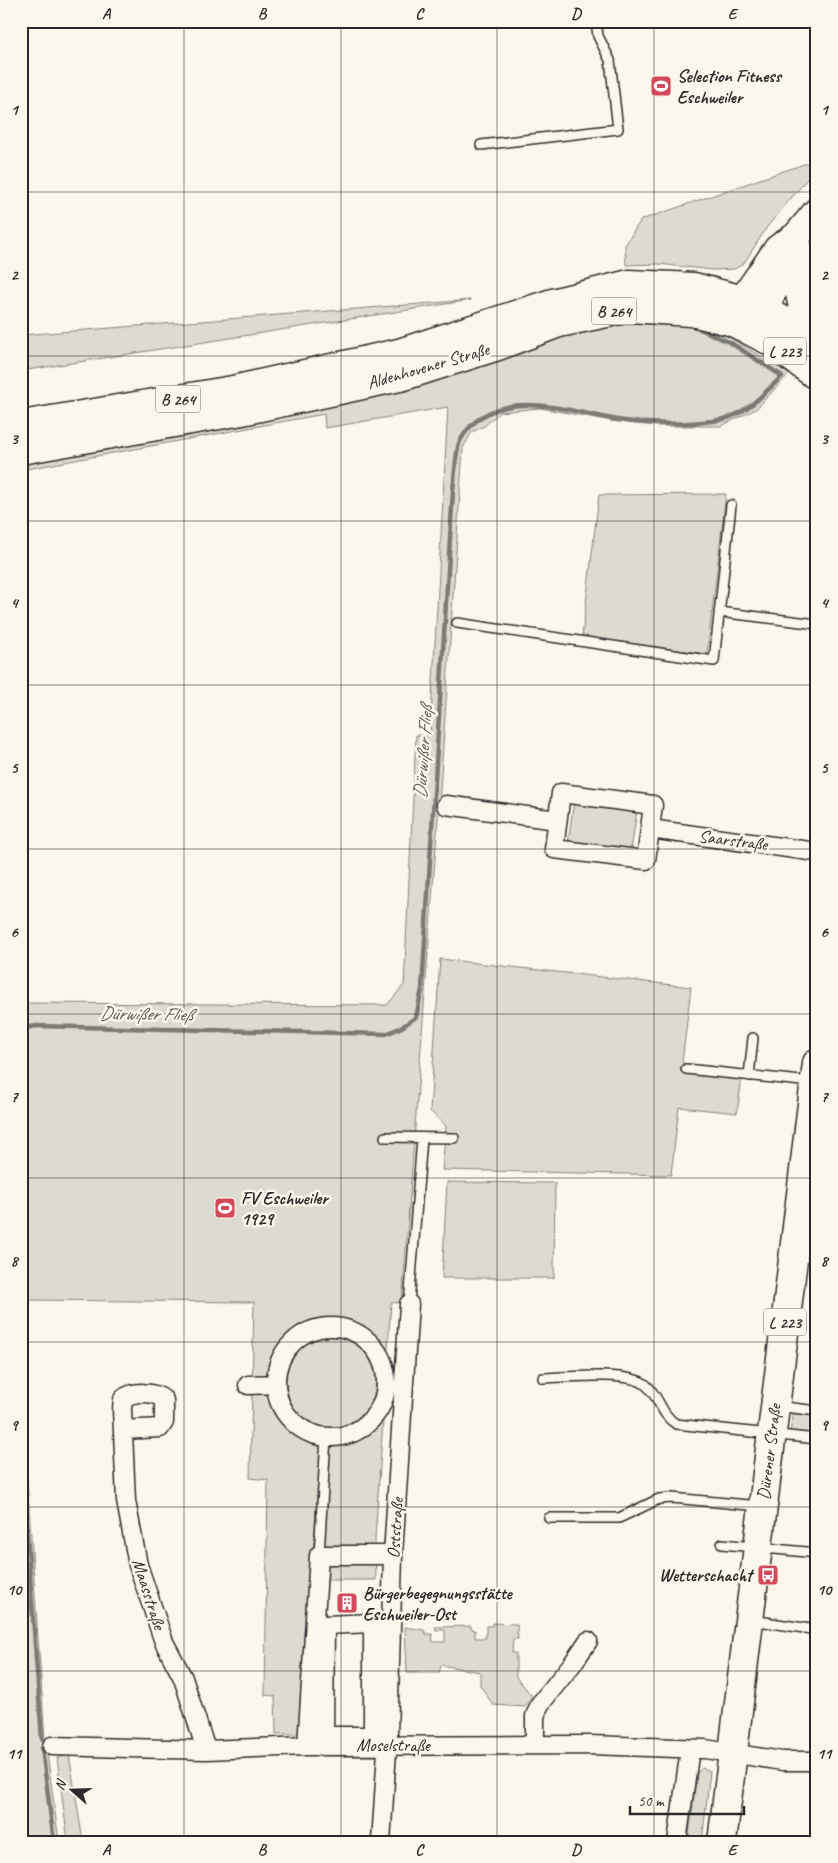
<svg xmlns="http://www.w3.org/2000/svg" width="838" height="1863" viewBox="0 0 838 1863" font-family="Caveat,sans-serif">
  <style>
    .green { fill: #dddad0; stroke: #84827e }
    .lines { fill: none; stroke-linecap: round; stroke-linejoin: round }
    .stream { stroke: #7b7a75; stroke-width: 4.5 }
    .lane-casing { stroke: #2b2b2b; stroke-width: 12 }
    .street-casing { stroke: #2b2b2b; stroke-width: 21 }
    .primary-casing { stroke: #2b2b2b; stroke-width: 31 }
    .lane { stroke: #fbf7ec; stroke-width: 9 }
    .street { stroke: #fbf7ec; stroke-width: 18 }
    .primary { stroke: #fbf7ec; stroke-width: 28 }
    .grid { fill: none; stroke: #2b2b2b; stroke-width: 1; stroke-opacity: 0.55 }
    .labels { text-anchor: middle; stroke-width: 5; stroke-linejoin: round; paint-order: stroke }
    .shield { fill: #fbf7ec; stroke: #696865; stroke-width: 1 }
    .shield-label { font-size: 16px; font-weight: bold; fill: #2b2b2b }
    .poi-label { font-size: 18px; font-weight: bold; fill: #2b2b2b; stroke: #fbf7ec; text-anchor: start }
    .street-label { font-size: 18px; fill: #2b2b2b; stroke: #fbf7ec }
    .water-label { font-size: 19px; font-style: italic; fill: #5a5956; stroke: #fbf7ec }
    .neatline { fill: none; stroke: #2b2b2b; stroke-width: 2 }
    .grid-label { font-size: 16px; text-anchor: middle; font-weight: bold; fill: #2b2b2b }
  </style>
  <rect width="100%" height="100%" fill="#fbf7ec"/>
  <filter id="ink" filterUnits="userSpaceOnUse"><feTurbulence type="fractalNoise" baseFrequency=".02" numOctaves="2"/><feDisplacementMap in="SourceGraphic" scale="10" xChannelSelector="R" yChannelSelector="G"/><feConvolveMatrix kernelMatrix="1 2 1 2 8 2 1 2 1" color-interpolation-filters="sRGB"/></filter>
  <g filter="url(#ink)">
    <path class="green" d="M813 161V172L767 227 744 263 735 269 712 270 659 264 626 265 625 245 641 220Z
      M471 300 21 371V335Z
      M632 320 690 323 718 330 789 374 756 409 721 426H658L612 421 540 408 500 412 484 426 472 432 463 448 439 805 402 1302 391 1303 375 1539 376 1580H322L327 1481 318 1480 302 1734H276L275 1696 265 1695 268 1480 250 1478 254 1302 26 1300 21 1242V1003L387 1005 404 985 416 735H430L448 407 325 428 324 414 21 470V461Z
      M726 494 707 654 582 637 599 495Z
      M574 801 637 810 631 851 568 843Z
      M440 959 691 987 682 1063 743 1070 737 1113 679 1107 671 1175 442 1170 446 1126 430 1111Z
      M447 1182 555 1183 554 1278H442Z
      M21 1392 45 1738 59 1842H21Z
      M794 1412 817 1415V1435L790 1431Z
      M493 1623 517 1624 518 1639H513L512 1653H516V1677L532 1696 525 1707 493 1705 480 1685V1672L441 1665 439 1673H407L405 1627 424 1630 426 1634H432L433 1642H445V1630H436L435 1627 471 1626V1629L475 1630V1638H486V1626H492Z
      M69 1754 83 1842H68L57 1758Z
      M702 1768 710 1771 702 1842H688L697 1773Z"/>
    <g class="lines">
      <path class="stream" d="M21 1029 36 1026 386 1034 402 1027 416 1017 422 989 453 490C455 478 455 452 460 441 492 382 567 411 617 420 648 425 693 425 724 419 746 414 766 392 782 376L731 343 700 329
        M21 1453 42 1739
        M42 1748 54 1842"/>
      <g class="lane-casing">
        <path id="lane" d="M481 145 618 129 610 60 598 36 596 21
          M719 612 817 624
          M457 623 714 661 731 505
          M686 1069 811 1082
          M749 1076 753 1038
          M385 1137 454 1138
          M409 1304 422 1138
          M543 1378C565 1377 630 1371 646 1385 659 1396 661 1415 676 1424L817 1439
          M777 1406 817 1411
          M549 1518H619L659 1499 672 1498 760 1506
          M722 1544 817 1553
          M319 1555 326 1437
          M752 1620 817 1630"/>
      </g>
      <g class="street-casing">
        <path id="street" d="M561 793 653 805 646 860 554 849Z
          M446 805 557 820
          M650 829 817 852
          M276 1382a55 55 0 1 1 110 0a55 55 0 1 1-110 0Z
          M248 1385 275 1384
          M123 1430 160 1428 164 1422V1400C155 1391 132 1391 123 1399L122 1409 126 1501 138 1565 164 1642 183 1678 206 1750
          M373 1623V1736H324L325 1625Z
          M535 1745V1716L540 1704 573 1663 588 1641
          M52 1746 206 1750 307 1746 590 1745 705 1749 782 1761H817
          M307 1746 319 1555H393
          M381 1842 388 1736 393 1555 409 1304
          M677 1842 690 1749"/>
      </g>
      <g class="primary-casing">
        <path id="primary" d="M798 248V285L802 303 817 335
          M736 317 743 300 778 249 797 236 817 212
          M753 324 788 265 793 250
          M21 425 233 390 399 353 552 303 629 284 694 287 743 300 782 320 817 344
          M21 450 242 411 404 376 498 346 559 323 630 308 691 312 733 322 770 341 817 376
          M722 1842 817 1063"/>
      </g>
      <use href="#lane" class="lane"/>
      <use href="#street" class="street"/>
      <use href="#primary" class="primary"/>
    </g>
  </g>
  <path class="grid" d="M184 21V1842M341 21V1842M497 21V1842M654 21V1842M21 192H817M21 356H817M21 521H817M21 685H817M21 849H817M21 1014H817M21 1178H817M21 1342H817M21 1507H817M21 1671H817"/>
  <defs>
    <g id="stadium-square" transform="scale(1.125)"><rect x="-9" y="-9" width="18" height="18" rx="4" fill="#d1495b" stroke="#fbf7ec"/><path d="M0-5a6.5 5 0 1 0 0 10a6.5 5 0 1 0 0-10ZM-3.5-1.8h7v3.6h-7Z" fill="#fff"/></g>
    <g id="bus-square" transform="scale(1.125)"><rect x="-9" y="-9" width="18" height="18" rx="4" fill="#d1495b" stroke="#fbf7ec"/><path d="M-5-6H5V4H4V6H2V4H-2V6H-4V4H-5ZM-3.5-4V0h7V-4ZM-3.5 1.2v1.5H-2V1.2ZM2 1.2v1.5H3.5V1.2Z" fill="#fff"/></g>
    <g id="building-square" transform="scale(1.125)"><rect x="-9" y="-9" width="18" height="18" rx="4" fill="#d1495b" stroke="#fbf7ec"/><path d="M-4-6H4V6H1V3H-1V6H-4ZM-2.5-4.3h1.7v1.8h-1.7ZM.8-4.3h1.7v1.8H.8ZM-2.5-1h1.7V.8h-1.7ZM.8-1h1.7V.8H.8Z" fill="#fff"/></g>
  </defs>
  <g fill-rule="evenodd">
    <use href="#stadium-square" x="661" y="86"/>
    <use href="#stadium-square" x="225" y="1208"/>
    <use href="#bus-square" x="768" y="1575"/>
    <use href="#building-square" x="347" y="1603"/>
  </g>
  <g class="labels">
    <g class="shield">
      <rect x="591.5" y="297.5" width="45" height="27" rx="4"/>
      <rect x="764" y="337.5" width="42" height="27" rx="4"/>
      <rect x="155.5" y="385.5" width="45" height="27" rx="4"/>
      <rect x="764" y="1308.5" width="42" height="27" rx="4"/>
    </g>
    <g class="shield-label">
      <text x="614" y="317">B 264</text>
      <text x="785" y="357">L 223</text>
      <text x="178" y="405">B 264</text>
      <text x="785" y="1328">L 223</text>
    </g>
    <g class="poi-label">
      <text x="677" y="82">Selection Fitness<tspan x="677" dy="21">Eschweiler</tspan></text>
      <text x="241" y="1204">FV Eschweiler<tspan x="241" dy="21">1929</tspan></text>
      <text x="752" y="1581" text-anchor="end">Wetterschacht</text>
      <text x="363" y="1599">Bürgerbegegnungsstätte<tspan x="363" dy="21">Eschweiler-Ost</tspan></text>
    </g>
    <g class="street-label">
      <text transform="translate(428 366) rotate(-16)" y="6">Aldenhovener Straße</text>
      <text transform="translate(733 840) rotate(7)" y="6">Saarstraße</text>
      <text transform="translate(769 1452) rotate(-83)" y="6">Dürener Straße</text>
      <text transform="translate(395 1528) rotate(-86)" y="6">Oststraße</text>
      <text transform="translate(149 1594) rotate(72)" y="6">Maasstraße</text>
      <text x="393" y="1751">Moselstraße</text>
    </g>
    <g class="water-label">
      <text transform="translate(422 752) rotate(-86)" y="7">Dürwißer Fließ</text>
      <text transform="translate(146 1013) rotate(1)" y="7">Dürwißer Fließ</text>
    </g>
  </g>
  <rect width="838" height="1863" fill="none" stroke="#fbf7ec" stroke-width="55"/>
  <g transform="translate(72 1790) rotate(290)" stroke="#fbf7ec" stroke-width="4" paint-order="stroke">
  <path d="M0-4L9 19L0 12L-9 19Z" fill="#2b2b2b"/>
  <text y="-8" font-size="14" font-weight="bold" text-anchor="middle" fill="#2b2b2b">N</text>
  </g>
  <path d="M630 1806v8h114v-8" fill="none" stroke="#2b2b2b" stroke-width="2.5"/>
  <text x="638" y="1806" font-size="15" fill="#2b2b2b" stroke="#fbf7ec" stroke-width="4" paint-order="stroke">50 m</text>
  <rect x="28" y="28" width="782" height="1808" class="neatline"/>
  <g class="grid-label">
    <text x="106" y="19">A</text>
    <text x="262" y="19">B</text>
    <text x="419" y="19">C</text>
    <text x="576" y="19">D</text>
    <text x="732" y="19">E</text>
    <text x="14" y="115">1</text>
    <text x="824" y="115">1</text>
    <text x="14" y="280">2</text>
    <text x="824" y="280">2</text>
    <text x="14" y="444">3</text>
    <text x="824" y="444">3</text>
    <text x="14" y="608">4</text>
    <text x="824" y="608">4</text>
    <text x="14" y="773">5</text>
    <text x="824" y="773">5</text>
    <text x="14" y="937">6</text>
    <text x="824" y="937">6</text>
    <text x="14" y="1102">7</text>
    <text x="824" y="1102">7</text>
    <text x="14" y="1266">8</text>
    <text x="824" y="1266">8</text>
    <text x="14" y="1430">9</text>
    <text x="824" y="1430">9</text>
    <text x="14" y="1595">10</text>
    <text x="824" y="1595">10</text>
    <text x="14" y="1759">11</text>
    <text x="824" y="1759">11</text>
    <text x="106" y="1855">A</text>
    <text x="262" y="1855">B</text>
    <text x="419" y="1855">C</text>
    <text x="576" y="1855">D</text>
    <text x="732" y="1855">E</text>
  </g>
</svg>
